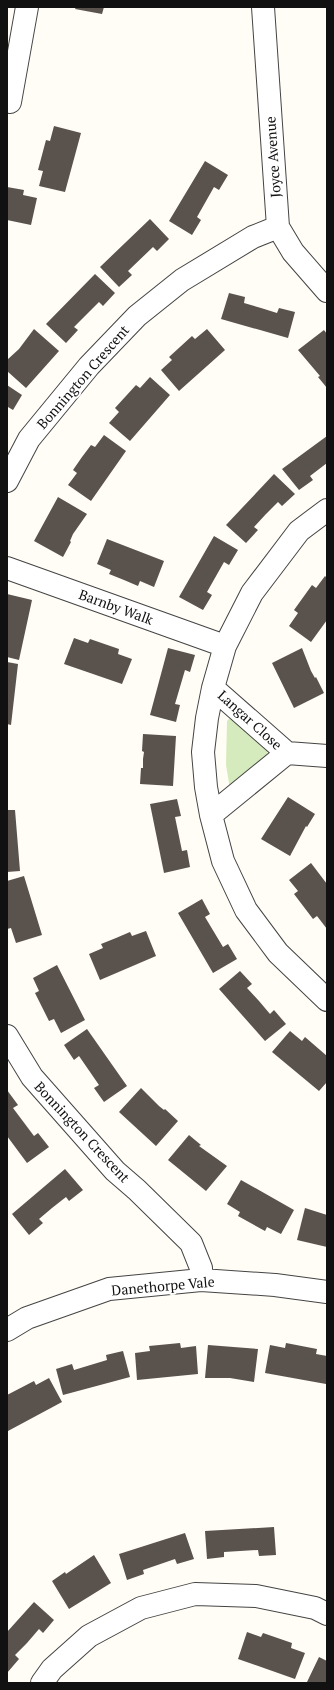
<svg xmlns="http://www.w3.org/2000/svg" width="334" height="1690" viewBox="0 0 334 1690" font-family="'PT Serif',serif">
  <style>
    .green { fill: #d5ebbd }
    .building { fill: #5a524d }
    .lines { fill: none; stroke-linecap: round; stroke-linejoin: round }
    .minor-casing { stroke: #444; stroke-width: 24 }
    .minor { stroke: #fff; stroke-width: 22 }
    .labels { text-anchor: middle; stroke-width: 4; stroke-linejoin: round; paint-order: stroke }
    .street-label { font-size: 14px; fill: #111; stroke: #fff }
  </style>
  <rect width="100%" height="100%" fill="#fffdf5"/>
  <path class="green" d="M233 715 267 749 268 758 230 789 226 765 227 721Z"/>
  <path class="building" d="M76 7H104L102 14 75 9Z
    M54 126 81 133 65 192 39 186 43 171 38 170 46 140 50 141Z
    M205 161 228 175 219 190 214 187 197 217 201 220 192 235 169 221Z
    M7 187 24 190 23 195 37 198 31 225 7 220Z
    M150 219 169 239 157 251 153 247 128 271 132 275 119 287 100 267Z
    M95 274 115 293 103 306 99 302 74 327 78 330 66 343 46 324Z
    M229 293 245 297 244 303 261 308 277 313 279 308 295 312 288 338 221 319Z
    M34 329 59 351 26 388 7 371V360L19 349Z
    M207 329 225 350 179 391 161 370 172 360 169 357 192 336 195 339Z
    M324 330 327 334V388L318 377 320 376 298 350Z
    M150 377 170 395 130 441 109 423 119 412 115 408 136 385 140 388Z
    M7 385 22 395 13 410 8 407 7 408Z
    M104 435 126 451 91 501 68 485 77 473 73 470 82 457 91 445 95 447Z
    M327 436V463L310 476 313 480 299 490 282 469Z
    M274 474 295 494 282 506 278 502 266 514 254 527 258 530 246 543 226 525Z
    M58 497 87 514 73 534 70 541 71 542 63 557 34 541Z
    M214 536 238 550 229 565 224 562 207 592 212 595 203 610 179 597Z
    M107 539 164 561 154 587 140 581 138 586 124 580 109 574 111 570 97 564Z
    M325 576 327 578V620L311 642 289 626 298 613 294 610 312 585 316 588Z
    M7 594 32 600 19 660 7 657Z
    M74 638 88 643 90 639 119 649 118 654 132 659 122 684 64 664Z
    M168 648 195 655 190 672 185 670 175 704 180 705 176 722 150 715Z
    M302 648 311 671 315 678 316 677 324 693 294 708 272 663Z
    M7 662 18 664 11 725 7 724Z
    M143 734 176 736 173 786 140 784 141 768H143V759L144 752 142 751Z
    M288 797 315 814 307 827 306 826 290 856 261 839Z
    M177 799 181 816 175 817 182 851 187 850 190 867 164 873 150 804Z
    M7 810H15L20 871 7 872Z
    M311 863 327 884V929L317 916 313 919 294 894 298 891 289 880Z
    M24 876 42 935 16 943 11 928 7 929V881Z
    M202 899 210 914 205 917 223 947 228 944 237 959 213 973 178 913Z
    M146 931 156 956 100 980 89 954 103 948 101 944 116 938 130 932 132 936Z
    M57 965 85 1020 61 1033 54 1019 49 1021 35 993 39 991 33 978Z
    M240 971 252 984 247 988 259 1001 270 1014 274 1010 286 1024 265 1041 219 989Z
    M87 1029 127 1086 104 1102 94 1088 99 1085 79 1056 74 1060 64 1045Z
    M290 1031 302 1041 305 1037 327 1056 326 1061 327 1062V1082L319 1091 272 1052Z
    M141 1088 159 1106 164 1110 165 1109 178 1121 156 1146 119 1112Z
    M7 1090 18 1105 13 1108 34 1136 38 1133 49 1147 27 1163 7 1136Z
    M189 1135 201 1145 199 1146 227 1166 206 1191 168 1160Z
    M65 1169 83 1190 69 1201 66 1197 52 1208 39 1219 43 1223 29 1235 12 1214Z
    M241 1180 294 1210 281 1234 267 1227 265 1231 238 1216 240 1212 227 1204Z
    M305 1208 327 1215V1247L297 1240Z
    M180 1343 181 1348 196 1346 198 1374 137 1380 135 1353 150 1351 149 1346Z
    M286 1343 317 1349 316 1354 327 1356 326 1384 265 1373 270 1345 285 1348Z
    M208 1345 258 1349 254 1382 230 1378H205Z
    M123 1351 130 1377 63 1395 56 1369 72 1364 74 1370 107 1360 106 1355Z
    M49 1378 62 1402 8 1431 7 1400H8L7 1395 34 1381 36 1385Z
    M274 1527 276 1555 259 1556 258 1550 224 1552V1557L207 1559 205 1531Z
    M185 1533 194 1559 177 1564 175 1559 143 1570 144 1574 127 1580 119 1554Z
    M94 1555 111 1583 69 1609 52 1581 65 1572 66 1574Z
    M34 1602 54 1620 43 1633 39 1629 27 1643 15 1655 19 1659 7 1673V1632Z
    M247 1632 261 1637 263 1633 292 1643 291 1648 305 1653 295 1679 238 1659Z
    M319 1657 327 1661V1683H310L307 1682Z"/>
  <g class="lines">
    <g class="minor-casing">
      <path id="minor" d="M263 7 278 227 293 252 327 291
        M10 102 27 7
        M7 481 29 439 89 366 137 316 182 280 253 237 278 227
        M327 510 299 531 252 593 225 646 213 688 207 718 203 752 206 787 211 815 223 861 246 910 278 953 327 1000
        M7 568 225 646
        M213 688 287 753 327 756
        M211 815 287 753
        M7 1036 32 1077 115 1171 137 1190 191 1243 201 1268V1280
        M7 1330 27 1318 109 1289 201 1280 275 1285 327 1292
        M42 1683 52 1669 89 1636 141 1608 195 1594 256 1596 315 1608 327 1614"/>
    </g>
    <use href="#minor" class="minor"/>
  </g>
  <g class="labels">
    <g class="street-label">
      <text transform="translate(273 157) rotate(-94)" y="5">Joyce Avenue</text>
      <text transform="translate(83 377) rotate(-49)" y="5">Bonnington Crescent</text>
      <text transform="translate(116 607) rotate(20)" y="5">Barnby Walk</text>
      <text transform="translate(250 720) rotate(42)" y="5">Langar Close</text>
      <text transform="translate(82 1132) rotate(47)" y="5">Bonnington Crescent</text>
      <text transform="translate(163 1286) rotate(-5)" y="5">Danethorpe Vale</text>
    </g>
  </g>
  <rect width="334" height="1690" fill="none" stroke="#111111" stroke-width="16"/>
</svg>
